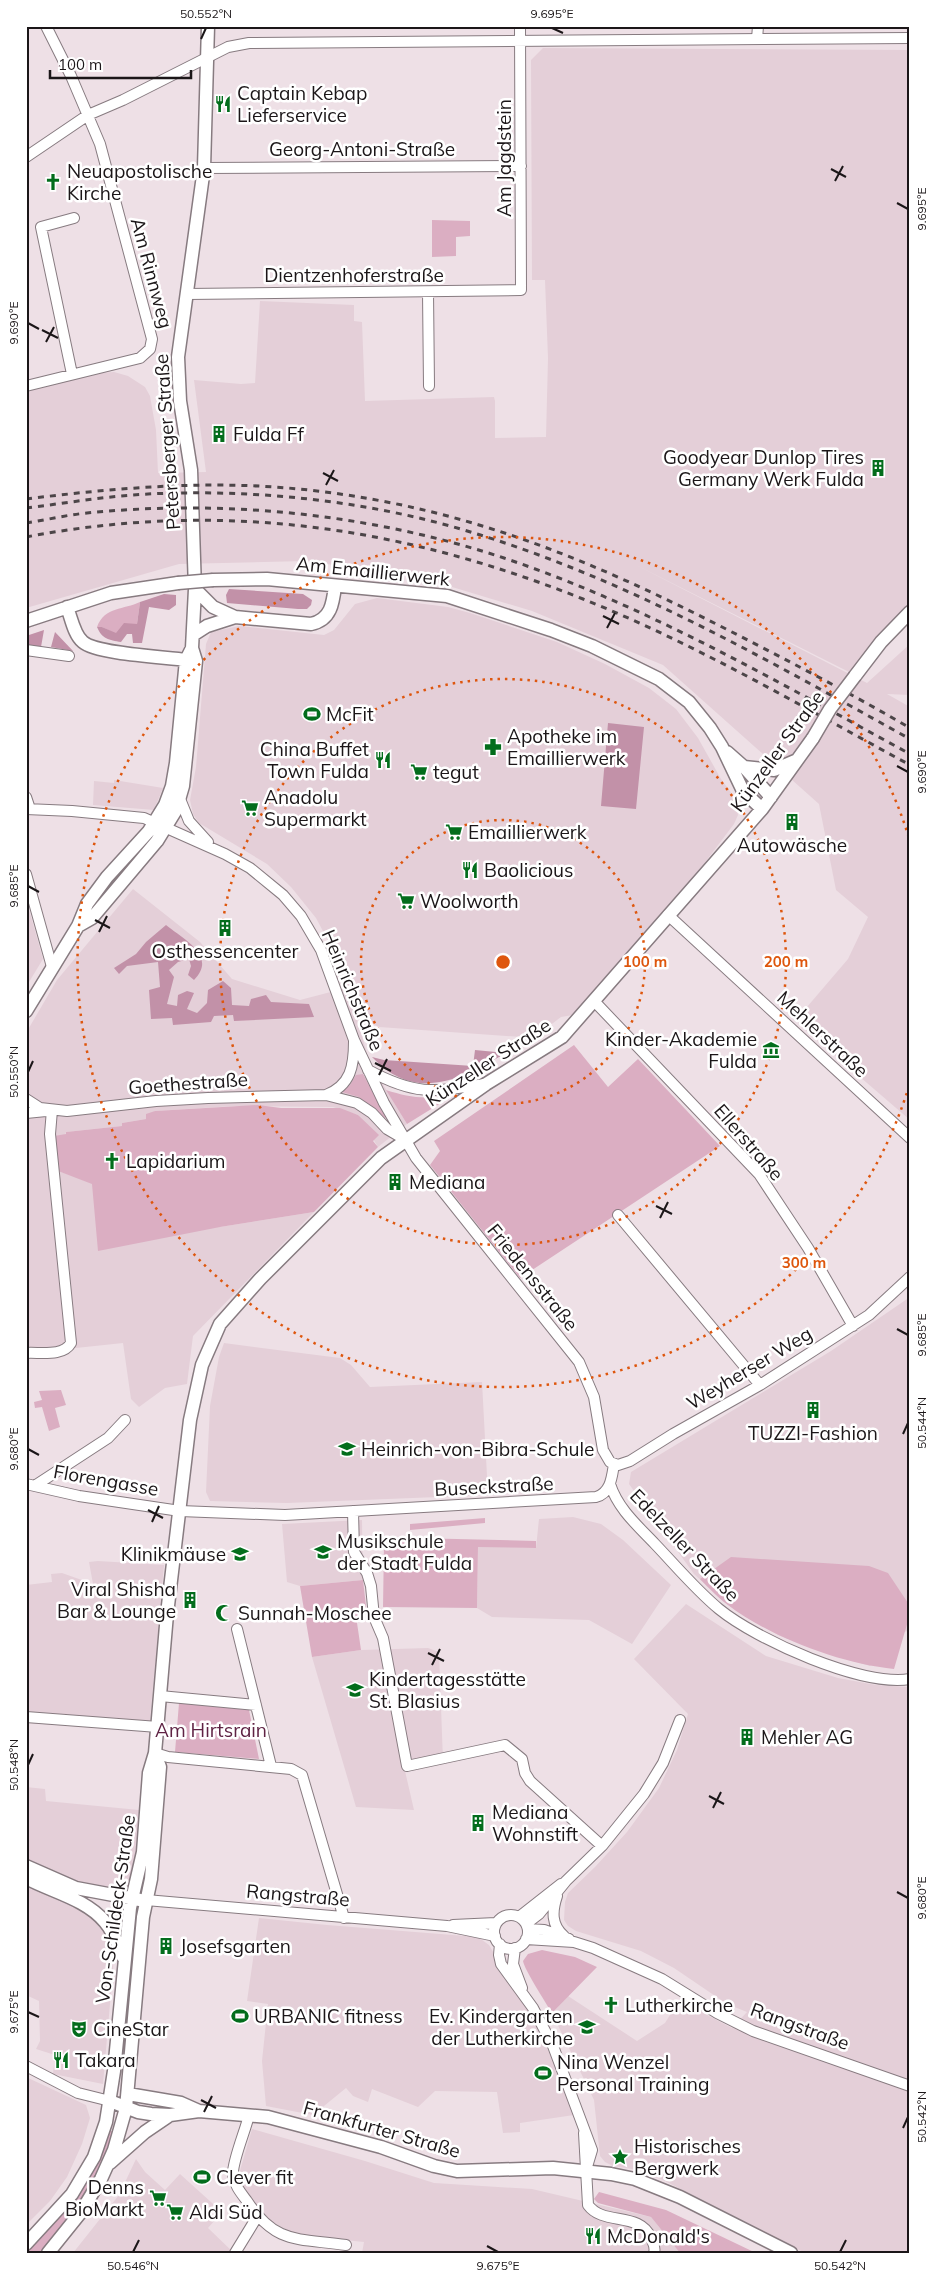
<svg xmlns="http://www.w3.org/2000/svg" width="936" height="2279" viewBox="0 0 936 2279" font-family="Mulish,sans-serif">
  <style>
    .built { fill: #e4cfd8 }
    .green { fill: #dbaec2 }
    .forest { fill: #c291a8 }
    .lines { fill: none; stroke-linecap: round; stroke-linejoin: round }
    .minor-casing { stroke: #877b80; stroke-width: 12 }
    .major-casing { stroke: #877b80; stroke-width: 15 }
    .minor { stroke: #fff; stroke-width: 10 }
    .major { stroke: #fff; stroke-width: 12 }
    .rail { stroke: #4c4548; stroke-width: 3; stroke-dasharray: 6 6; stroke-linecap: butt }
    .major-bridge-casing { stroke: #877b80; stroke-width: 15; stroke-linecap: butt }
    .major-bridge { stroke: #fff; stroke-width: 12 }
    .ticks { fill: none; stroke: #1b1618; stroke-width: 2 }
    .ring { fill: none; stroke: #de560d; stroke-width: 2.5; stroke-dasharray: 2.5 5 }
    .labels { text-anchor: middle; stroke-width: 5; stroke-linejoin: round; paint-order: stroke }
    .poi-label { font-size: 19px; fill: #1b1618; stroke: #fff; text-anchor: start }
    .street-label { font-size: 19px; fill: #1b1618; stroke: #fff }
    .park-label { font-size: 19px; fill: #5f2344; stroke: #fff }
    .centre { fill: #de560d; stroke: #fff; stroke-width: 2.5 }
    .ring-label { font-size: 15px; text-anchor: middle; font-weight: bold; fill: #de560d; stroke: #fff; stroke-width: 5; stroke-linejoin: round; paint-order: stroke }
    .neatline { fill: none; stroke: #1b1618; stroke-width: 2 }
    .ticks-label { font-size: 12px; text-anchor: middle; fill: #1b1618 }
  </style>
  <rect width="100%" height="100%" fill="#eee0e6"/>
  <path class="built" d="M543 48 910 50V612L853 674 634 564 867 683 910 644V695L887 694 910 707V1120L795 1021 848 959 868 917 836 890 819 804 663 665 532 611 419 577 305 561 179 564 26 608V390L99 373 114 372 128 376 145 387 150 396 156 430 158 473 206 472 194 380 241 384 255 383 260 301 354 305V321L362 322 365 401 494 397 495 401V438L546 437 548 358 545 280H532L531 60Z
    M377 598 448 607 470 613 557 642 605 664 649 688 676 709 698 738 721 779 735 798 738 815 734 824 703 865 573 1015 561 1017 536 1036 522 1037 379 1027 355 1014 370 1063 407 1124 378 1147 358 1115 333 1107 234 1106 155 1111 146 1119 122 1123V1126L66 1132 58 1171 220 1227 314 1212 193 1336 187 1384 165 1388 139 1407 131 1399 123 1343 76 1348 26 1347V1033L57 980 133 889 200 942 232 979 300 1000 346 988 333 950 325 935 316 918 291 887 267 864 199 823 193 814 190 800 196 767 206 644 211 632 239 626 324 635 334 630 355 604Z
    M114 780 163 788 154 810 93 805 94 781 114 783Z
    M26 899 43 959 26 987Z
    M910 1297V1630L899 1634 870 1666 817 1650 778 1635 728 1605 694 1574 629 1484 631 1472 831 1351Z
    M224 1343 340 1358 351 1365 370 1387 482 1382 488 1495 287 1503 210 1501 206 1492 210 1406 219 1357Z
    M573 1517 601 1524 623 1540 671 1585 632 1644 589 1620 492 1617 477 1608 478 1546 536 1548 539 1519Z
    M362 1520 363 1580 300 1586 287 1582 282 1524Z
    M98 1561 164 1565 149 1731 26 1723V1585L52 1582 51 1574 62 1573 93 1584 89 1562Z
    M686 1604 766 1656 838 1678 876 1685 910 1687V2253H805L663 2180 632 2169 613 2166 605 2162 600 2156 594 2100 552 2013 568 1996 637 2041 665 2023 681 1997 709 2016 732 2028 747 2012 727 2004 674 1968 641 1951 576 1931 568 1926 564 1920 565 1902 568 1893 595 1867 627 1832 659 1788 677 1750 688 1714 634 1659Z
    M428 1648 439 1652 443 1761 405 1771 414 1810 356 1807 312 1657 361 1650Z
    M26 1787 45 1789 46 1801 139 1810 134 1873 131 1884 115 1891 88 1887 50 1873 26 1859Z
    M26 1886 75 1907 91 1918 103 1929 110 1940 114 1958 103 2084 53 2074 55 2055 36 2049 40 2041 39 2001 26 1995Z
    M259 1918 327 1925 478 1937 489 1945 532 2017 564 2083 574 2115 520 2123V2132L503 2133 497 2092 435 2091 418 2107 372 2089 368 2102 353 2096 346 2088 313 2115 266 2106 262 2061 268 2004 247 2001Z
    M26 2077 86 2105 90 2118 82 2144 67 2177 50 2201 26 2225Z
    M252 2129 365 2161 434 2183 532 2189 651 2217 680 2253H362L364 2242 296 2235 258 2214 237 2181Z
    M136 2159 145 2172 165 2190 180 2174 222 2212 208 2228 234 2253H73L119 2195Z"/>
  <path class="green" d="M432 220 470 221V236L456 237V256L432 257Z
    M140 602 137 624 116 634 102 627H97C105 606 124 610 140 602Z
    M574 1045 608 1087 638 1059 720 1146 520 1278 430 1165 440 1151 434 1141Z
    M363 1074 386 1117 385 1118 359 1097 342 1092 350 1085 356 1075Z
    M386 1090C408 1097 424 1100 448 1095L449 1098 407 1124Z
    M258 1105 281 1108H340L358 1115 379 1135 373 1141 378 1147 314 1212 220 1227 98 1251 92 1184 58 1171 54 1136 66 1134V1132L122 1126V1123L146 1119V1114L155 1111Z
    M61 1390 66 1405 55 1408 60 1427 49 1431 42 1407 35 1408 34 1402 42 1400 39 1391Z
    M485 1518V1523L410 1530V1524Z
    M371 1537 536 1541V1548L478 1547 477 1608 383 1607 384 1544H371Z
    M731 1557 869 1566 888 1573 910 1606V1614L894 1669C841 1664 770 1637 728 1605 718 1598 709 1588 700 1579Z
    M363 1580 367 1615 356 1616 361 1650 312 1657 300 1586Z
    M179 1703 249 1710 259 1759 175 1752Z
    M542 1950 575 1957 597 1967 552 2013C546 2003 524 1969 523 1961L528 1954Z
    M109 2130 114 2132C98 2177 74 2218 40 2253H26L78 2195Z
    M599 2192 666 2210 756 2253H680L651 2217 598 2203 594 2199Z"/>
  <path class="forest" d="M229 589 303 594 312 600 311 605 307 609H298L227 603 226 595Z
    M164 594 176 595V605L169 610 149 607 142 643H133L132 634H127L121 642C109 640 102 639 97 627H102L116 633 124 623 137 624 140 602Z
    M44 630 41 647 26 645V636Z
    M55 632 73 651 51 647Z
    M608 723 644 727 636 809 601 806Z
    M166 925C183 939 218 956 194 980L188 975 191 966 189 959 178 962 169 970 174 977 167 1004 177 1006 178 995 187 991 194 993 187 1009 197 1013 207 1003 208 990 223 981 231 988 232 1005 249 1006 251 999 266 995 271 1002 309 1004 314 1017 234 1021 233 1015 214 1016 211 1022 173 1025 172 1018 151 1019 149 990 160 987 158 962 127 966 119 974 114 968 136 954 146 942Z
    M475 1050 506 1053C460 1080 415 1103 372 1057L384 1060 473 1066Z"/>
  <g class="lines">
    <g class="minor-casing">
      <path id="minor" d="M757 39 758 26
        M26 157 88 115 123 100 228 47 249 43 910 38
        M204 168 521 166
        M428 292 429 386
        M187 294 521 290 520 26
        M72 374 41 227 74 218
        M26 386 140 358 150 349 152 339 100 144 71 76 46 26
        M26 650 69 656
        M26 797 30 809
        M180 799 189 821 208 842
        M26 809 72 811 144 818 225 854 250 868 283 895 301 916 321 950 354 1040 384 1103 416 1158 579 1362 594 1397 603 1450 610 1462 618 1465 630 1461 673 1434 760 1385 869 1315 910 1277
        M26 874 52 967
        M668 915 910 1138
        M594 1001 759 1174 808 1248 853 1326
        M368 1070C416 1096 434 1092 485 1084
        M326 1095C351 1085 354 1066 354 1041
        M26 1099 40 1108 67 1111 156 1101 208 1098 326 1095 357 1103 372 1113 387 1129 404 1139
        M26 1113 46 1111
        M618 1215 760 1385
        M26 1353C40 1352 63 1357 71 1343L50 1134 52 1110
        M26 1484 79 1496 180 1511 285 1515 596 1497C611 1493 612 1476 614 1464
        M610 1484C618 1509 638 1526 655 1544 676 1566 696 1590 719 1609 757 1640 862 1687 910 1679
        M36 1485 108 1438 125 1420
        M353 1511 354 1552 367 1573 371 1586 374 1617 383 1638 407 1766 505 1745 522 1759 525 1773 530 1781 602 1846
        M237 1629 271 1766
        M160 1696 256 1705
        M26 1717 158 1727
        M155 1753 168 1757 291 1769 302 1775 344 1918
        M557 1896C552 1911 551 1925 564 1936
        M146 1900 447 1926 495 1936
        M494 1932a17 17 0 1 1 34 0a17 17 0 1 1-34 0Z
        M519 1917 561 1884
        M526 1924 539 1914 566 1881 602 1846 644 1794 663 1763 680 1720
        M453 1925 496 1923
        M528 1929 544 1930 569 1939
        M526 1939 574 1942 593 1948 662 1979 717 2013 753 2031 910 2086
        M500 1944 499 1955 501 1964 533 2008 553 2046 592 2150 586 2170
        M515 1948 513 1964 522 1988
        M26 2066 78 2093 110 2101
        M249 2115C246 2129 232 2162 233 2174 234 2185 241 2193 247 2201 276 2245 298 2238 346 2245
        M584 2133 588 2205C603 2226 640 2211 651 2238 653 2243 656 2247 654 2253
        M235 2253 257 2217"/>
    </g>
    <g class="major-casing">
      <path id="major" d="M213 580 267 579 447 596 551 630 592 646 659 679 689 702 710 728 722 747 743 791 762 809
        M195 589 213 607 235 617 311 624C331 620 333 603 335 586
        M67 607C71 617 74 635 83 642 97 654 165 657 186 660
        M26 621 111 593 178 583
        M193 635 207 626 235 617
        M855 676 881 642 910 612
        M727 752 744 767 771 797
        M744 767 774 770 795 761
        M78 926 92 918 157 841 176 810 183 786 196 661 192 648 195 589 191 470 180 401 178 357 204 168 208 26
        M26 1011 78 926 87 904 107 877 149 831 165 805 172 786 176 763 186 660 192 648
        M26 1866 76 1888 140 1900
        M26 1878C52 1892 86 1899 105 1922 114 1932 118 1945 123 1957
        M128 2094 181 2103 199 2111
        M110 2101 138 2112 151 2114 170 2115 199 2111 268 2117 381 2147 434 2166 457 2171 553 2168 611 2174 635 2179 680 2197 791 2253
        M110 2163 145 2132 170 2115
        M26 2244 72 2194 94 2157 106 2122 114 2071 130 1908 143 1852 149 1773 155 1753 167 1614 190 1420 202 1365 220 1324 260 1279 381 1158 486 1084 562 1037 762 809 813 738
        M48 2253 81 2212 101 2179 114 2150 126 2108 143 1917 151 1879 160 1767 155 1753"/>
    </g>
    <use href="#minor" class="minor"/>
    <use href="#major" class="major"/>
    <path class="rail" d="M26 499C123 487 219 479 317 491 469 509 593 561 728 630 789 661 850 693 910 728
      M26 508C67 503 107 496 148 494 253 489 363 500 464 530 623 577 766 659 910 739
      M26 523C46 520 66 515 87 513 226 499 371 514 504 558 647 606 778 682 910 754
      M26 537C221 500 400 526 583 599 696 644 803 707 910 765"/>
    <g class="major-bridge-casing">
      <path id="major-bridge" d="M178 583 213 580
        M813 738 830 709 855 676"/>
    </g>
    <use href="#major-bridge" class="major-bridge"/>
  </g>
  <path class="ticks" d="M552 28 563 33M201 39 206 28M831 169 846 177M835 181 843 166M897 203 908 209M28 323 39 329M42 330 58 338M46 342 54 327M323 473 338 481M326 485 334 470M603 616 619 624M607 628 615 613M897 766 908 772M28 886 39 892M95 920 110 928M99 932 107 916M375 1063 391 1071M28 1072 33 1061M379 1075 387 1059M656 1206 672 1214M660 1218 668 1202M897 1329 908 1335M903 1434 908 1423M28 1449 39 1455M148 1510 163 1518M152 1522 159 1506M428 1653 444 1661M432 1665 440 1649M28 1765 33 1754M709 1796 724 1804M713 1808 721 1792M897 1892 908 1898M28 2012 39 2017M201 2100 216 2108M204 2112 212 2096M903 2128 908 2117M487 2246 498 2252M133 2252 139 2240M840 2252 846 2240"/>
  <g class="ring">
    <circle cx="503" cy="962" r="142"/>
    <circle cx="503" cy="962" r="283"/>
    <path d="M909 1086A425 425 0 1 1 909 838"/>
  </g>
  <defs>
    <g id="restaurant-bare" transform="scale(1.35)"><path d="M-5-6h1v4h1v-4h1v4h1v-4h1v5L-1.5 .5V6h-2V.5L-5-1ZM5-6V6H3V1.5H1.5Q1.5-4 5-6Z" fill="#036d1c" stroke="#fff" stroke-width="2.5" paint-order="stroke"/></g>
    <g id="church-bare" transform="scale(1.35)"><path d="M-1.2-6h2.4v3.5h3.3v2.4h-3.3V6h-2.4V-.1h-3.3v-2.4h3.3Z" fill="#036d1c" stroke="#fff" stroke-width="2.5" paint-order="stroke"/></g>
    <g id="building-bare" transform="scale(1.35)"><path d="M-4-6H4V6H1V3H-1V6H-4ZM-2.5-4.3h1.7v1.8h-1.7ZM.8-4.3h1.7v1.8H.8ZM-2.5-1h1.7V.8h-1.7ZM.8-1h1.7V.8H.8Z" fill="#036d1c" stroke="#fff" stroke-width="2.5" paint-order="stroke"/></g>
    <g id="stadium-bare" transform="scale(1.35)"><path d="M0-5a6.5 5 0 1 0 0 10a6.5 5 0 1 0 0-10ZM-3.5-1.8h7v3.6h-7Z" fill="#036d1c" stroke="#fff" stroke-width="2.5" paint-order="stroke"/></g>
    <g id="pharmacy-bare" transform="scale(1.35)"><path d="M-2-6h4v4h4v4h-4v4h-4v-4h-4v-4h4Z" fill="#036d1c" stroke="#fff" stroke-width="2.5" paint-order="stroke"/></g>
    <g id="supermarket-bare" transform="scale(1.35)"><path d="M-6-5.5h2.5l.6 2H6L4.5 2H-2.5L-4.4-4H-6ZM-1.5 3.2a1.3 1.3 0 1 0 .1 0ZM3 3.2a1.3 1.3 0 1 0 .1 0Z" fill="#036d1c" stroke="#fff" stroke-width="2.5" paint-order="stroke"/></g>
    <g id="museum-bare" transform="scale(1.35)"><path d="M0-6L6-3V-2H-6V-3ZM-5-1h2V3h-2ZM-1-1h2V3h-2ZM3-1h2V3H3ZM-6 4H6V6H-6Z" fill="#036d1c" stroke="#fff" stroke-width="2.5" paint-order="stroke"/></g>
    <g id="school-bare" transform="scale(1.35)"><path d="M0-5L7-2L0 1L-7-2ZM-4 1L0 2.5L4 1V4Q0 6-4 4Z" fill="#036d1c" stroke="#fff" stroke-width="2.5" paint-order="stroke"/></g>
    <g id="mosque-bare" transform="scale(1.35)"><path d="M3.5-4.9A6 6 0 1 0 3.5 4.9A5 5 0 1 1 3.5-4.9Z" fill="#036d1c" stroke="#fff" stroke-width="2.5" paint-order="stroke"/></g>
    <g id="theatre-bare" transform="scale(1.35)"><path d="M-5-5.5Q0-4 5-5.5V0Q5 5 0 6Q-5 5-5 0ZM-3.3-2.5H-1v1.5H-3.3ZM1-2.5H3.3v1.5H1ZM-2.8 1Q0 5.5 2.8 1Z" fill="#036d1c" stroke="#fff" stroke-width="2.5" paint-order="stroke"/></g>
    <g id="sight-bare" transform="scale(1.35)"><path d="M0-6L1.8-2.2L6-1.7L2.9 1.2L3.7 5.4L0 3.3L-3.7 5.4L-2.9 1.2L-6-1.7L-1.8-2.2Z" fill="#036d1c" stroke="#fff" stroke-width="2.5" paint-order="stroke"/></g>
  </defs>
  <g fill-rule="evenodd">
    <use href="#restaurant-bare" x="223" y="104"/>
    <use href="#church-bare" x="53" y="182"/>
    <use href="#building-bare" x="219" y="434"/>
    <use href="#building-bare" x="878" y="468"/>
    <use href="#stadium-bare" x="312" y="714"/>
    <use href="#pharmacy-bare" x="493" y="747"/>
    <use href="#restaurant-bare" x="383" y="760"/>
    <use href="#supermarket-bare" x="419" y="772"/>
    <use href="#supermarket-bare" x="250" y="808"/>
    <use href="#building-bare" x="792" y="822"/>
    <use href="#supermarket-bare" x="454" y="832"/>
    <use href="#restaurant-bare" x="470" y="870"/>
    <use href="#supermarket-bare" x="406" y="901"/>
    <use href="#building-bare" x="225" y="928"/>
    <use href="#museum-bare" x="771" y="1050"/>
    <use href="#church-bare" x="112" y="1161"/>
    <use href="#building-bare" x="395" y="1182"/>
    <use href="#building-bare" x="813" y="1410"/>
    <use href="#school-bare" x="347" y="1449"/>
    <use href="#school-bare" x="323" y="1552"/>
    <use href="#school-bare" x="240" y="1554"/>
    <use href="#building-bare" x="190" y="1600"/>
    <use href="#mosque-bare" x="224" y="1613"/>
    <use href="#school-bare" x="355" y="1690"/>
    <use href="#building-bare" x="747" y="1737"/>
    <use href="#building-bare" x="478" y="1823"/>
    <use href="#building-bare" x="166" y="1946"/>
    <use href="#church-bare" x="611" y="2005"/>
    <use href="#stadium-bare" x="240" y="2016"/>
    <use href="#school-bare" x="587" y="2027"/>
    <use href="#theatre-bare" x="79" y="2029"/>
    <use href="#restaurant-bare" x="61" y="2060"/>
    <use href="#stadium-bare" x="543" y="2073"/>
    <use href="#sight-bare" x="620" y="2157"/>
    <use href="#stadium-bare" x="202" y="2177"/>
    <use href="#supermarket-bare" x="158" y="2198"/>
    <use href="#supermarket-bare" x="175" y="2212"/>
    <use href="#restaurant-bare" x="593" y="2236"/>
  </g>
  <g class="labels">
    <g class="poi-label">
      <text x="237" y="100">Captain Kebap<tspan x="237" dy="22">Lieferservice</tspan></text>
      <text x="67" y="178">Neuapostolische<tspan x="67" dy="22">Kirche</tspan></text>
      <text x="233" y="441">Fulda Ff</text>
      <text x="864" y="464" text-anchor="end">Goodyear Dunlop Tires<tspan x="864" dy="22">Germany Werk Fulda</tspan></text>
      <text x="326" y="721">McFit</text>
      <text x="507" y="743">Apotheke im<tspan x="507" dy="22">Emaillierwerk</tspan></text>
      <text x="369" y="756" text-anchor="end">China Buffet<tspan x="369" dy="22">Town Fulda</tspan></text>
      <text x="433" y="779">tegut</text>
      <text x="264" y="804">Anadolu<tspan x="264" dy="22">Supermarkt</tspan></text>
      <text x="468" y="839">Emaillierwerk</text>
      <text x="792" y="852" text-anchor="middle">Autowäsche</text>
      <text x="484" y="877">Baolicious</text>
      <text x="420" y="908">Woolworth</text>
      <text x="225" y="958" text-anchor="middle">Osthessencenter</text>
      <text x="757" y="1046" text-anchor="end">Kinder-Akademie<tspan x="757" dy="22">Fulda</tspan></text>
      <text x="126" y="1168">Lapidarium</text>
      <text x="409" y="1189">Mediana</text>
      <text x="813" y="1440" text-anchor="middle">TUZZI-Fashion</text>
      <text x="361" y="1456">Heinrich-von-Bibra-Schule</text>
      <text x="337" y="1548">Musikschule<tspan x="337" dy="22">der Stadt Fulda</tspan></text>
      <text x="226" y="1561" text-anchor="end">Klinikmäuse</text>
      <text x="176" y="1596" text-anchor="end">Viral Shisha<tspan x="176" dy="22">Bar &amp; Lounge</tspan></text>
      <text x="238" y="1620">Sunnah-Moschee</text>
      <text x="369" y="1686">Kindertagesstätte<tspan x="369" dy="22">St. Blasius</tspan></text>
      <text x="761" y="1744">Mehler AG</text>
      <text x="492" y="1819">Mediana<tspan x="492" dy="22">Wohnstift</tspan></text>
      <text x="180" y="1953">Josefsgarten</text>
      <text x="625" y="2012">Lutherkirche</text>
      <text x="254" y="2023">URBANIC fitness</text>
      <text x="573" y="2023" text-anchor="end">Ev. Kindergarten<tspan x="573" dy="22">der Lutherkirche</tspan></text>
      <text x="93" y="2036">CineStar</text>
      <text x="75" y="2067">Takara</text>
      <text x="557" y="2069">Nina Wenzel<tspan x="557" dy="22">Personal Training</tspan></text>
      <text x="634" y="2153">Historisches<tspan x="634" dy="22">Bergwerk</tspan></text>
      <text x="216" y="2184">Clever fit</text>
      <text x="144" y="2194" text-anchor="end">Denns<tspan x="144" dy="22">BioMarkt</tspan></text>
      <text x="189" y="2219">Aldi Süd</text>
      <text x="607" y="2243">McDonald's</text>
    </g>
    <g class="street-label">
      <text x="362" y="156">Georg-Antoni-Straße</text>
      <text transform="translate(504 158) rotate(-90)" y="7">Am Jagdstein</text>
      <text transform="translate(152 273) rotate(75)" y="7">Am Rinnweg</text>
      <text x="354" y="282">Dientzenhoferstraße</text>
      <text transform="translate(167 442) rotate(-94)" y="7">Petersberger Straße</text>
      <text transform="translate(373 571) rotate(6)" y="7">Am Emaillierwerk</text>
      <text transform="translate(777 751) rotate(-54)" y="7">Künzeller Straße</text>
      <text transform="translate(353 990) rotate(67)" y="7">Heinrichstraße</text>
      <text transform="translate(823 1034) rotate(43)" y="7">Mehlerstraße</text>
      <text transform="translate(488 1062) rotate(-33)" y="7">Künzeller Straße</text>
      <text transform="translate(188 1083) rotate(-4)" y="7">Goethestraße</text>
      <text transform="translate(749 1142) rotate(49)" y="7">Ellerstraße</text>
      <text transform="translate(533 1277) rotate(51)" y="7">Friedensstraße</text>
      <text transform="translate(749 1368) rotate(-31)" y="7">Weyherser Weg</text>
      <text transform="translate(106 1480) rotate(10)" y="7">Florengasse</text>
      <text transform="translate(494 1486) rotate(-3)" y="7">Buseckstraße</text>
      <text transform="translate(685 1545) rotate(46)" y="7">Edelzeller Straße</text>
      <text transform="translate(298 1895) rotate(5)" y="7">Rangstraße</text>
      <text transform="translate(115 1909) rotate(-82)" y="7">Von-Schildeck-Straße</text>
      <text transform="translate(800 2026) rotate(20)" y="7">Rangstraße</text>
      <text transform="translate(382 2129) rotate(16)" y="7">Frankfurter Straße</text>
    </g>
    <g class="park-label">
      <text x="211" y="1737">Am Hirtsrain</text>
    </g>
  </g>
  <circle cx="503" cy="962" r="8" class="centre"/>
  <g class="ring-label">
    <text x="645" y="967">100 m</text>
    <text x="786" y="967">200 m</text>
    <text x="804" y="1268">300 m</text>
  </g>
  <rect width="936" height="2279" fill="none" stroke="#ffffff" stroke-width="55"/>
  <path d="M50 70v8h141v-8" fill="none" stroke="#1b1618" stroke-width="2.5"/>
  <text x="58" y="70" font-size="15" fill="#1b1618" stroke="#ffffff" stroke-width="4" paint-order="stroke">100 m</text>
  <rect x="28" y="28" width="880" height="2224" class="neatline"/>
  <g class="ticks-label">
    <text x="206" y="18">50.552°N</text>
    <text x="552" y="18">9.695°E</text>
    <text transform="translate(922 209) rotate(-90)" y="4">9.695°E</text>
    <text transform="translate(14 323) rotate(-90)" y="4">9.690°E</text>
    <text transform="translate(922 772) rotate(-90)" y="4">9.690°E</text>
    <text transform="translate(14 886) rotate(-90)" y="4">9.685°E</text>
    <text transform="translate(14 1072) rotate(-90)" y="4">50.550°N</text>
    <text transform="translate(922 1335) rotate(-90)" y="4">9.685°E</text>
    <text transform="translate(922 1423) rotate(-90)" y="4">50.544°N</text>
    <text transform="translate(14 1449) rotate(-90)" y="4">9.680°E</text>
    <text transform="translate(14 1765) rotate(-90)" y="4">50.548°N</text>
    <text transform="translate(922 1898) rotate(-90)" y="4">9.680°E</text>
    <text transform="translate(14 2012) rotate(-90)" y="4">9.675°E</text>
    <text transform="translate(922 2117) rotate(-90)" y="4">50.542°N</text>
    <text x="133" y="2270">50.546°N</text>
    <text x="498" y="2270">9.675°E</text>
    <text x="840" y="2270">50.542°N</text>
  </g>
</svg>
